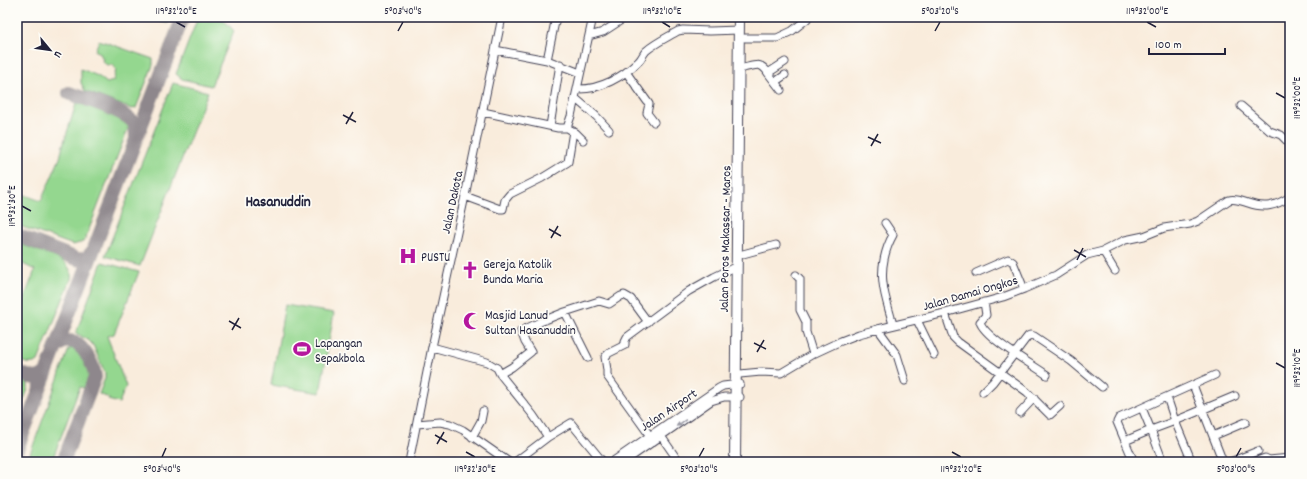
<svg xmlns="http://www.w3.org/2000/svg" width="1307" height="479" viewBox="0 0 1307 479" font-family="Dekko,sans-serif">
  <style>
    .green { fill: #94d78f; stroke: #5b7c65 }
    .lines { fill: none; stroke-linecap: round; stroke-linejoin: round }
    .taxiway { stroke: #8e878c; stroke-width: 14 }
    .minor-casing { stroke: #424053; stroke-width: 9 }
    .highway-casing { stroke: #424053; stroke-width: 12 }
    .minor { stroke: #fff; stroke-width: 7 }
    .highway { stroke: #fff; stroke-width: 10 }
    .oneway { fill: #9c9ca7 }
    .ticks { fill: none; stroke: #22223b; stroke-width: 1.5 }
    .labels { text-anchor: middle; stroke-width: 3.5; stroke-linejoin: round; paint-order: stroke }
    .street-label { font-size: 13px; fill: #22223b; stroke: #fdfcf7 }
    .poi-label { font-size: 13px; fill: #22223b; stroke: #fdfcf7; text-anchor: start }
    .quarter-label { font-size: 15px; font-weight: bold; fill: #22223b; stroke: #fdfcf7 }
    .neatline { fill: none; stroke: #22223b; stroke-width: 1.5 }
    .ticks-label { font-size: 10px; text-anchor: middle; fill: #22223b }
  </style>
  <rect width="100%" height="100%" fill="#fdfcf7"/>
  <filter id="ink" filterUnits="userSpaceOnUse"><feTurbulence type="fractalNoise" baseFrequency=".025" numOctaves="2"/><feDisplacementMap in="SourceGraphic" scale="8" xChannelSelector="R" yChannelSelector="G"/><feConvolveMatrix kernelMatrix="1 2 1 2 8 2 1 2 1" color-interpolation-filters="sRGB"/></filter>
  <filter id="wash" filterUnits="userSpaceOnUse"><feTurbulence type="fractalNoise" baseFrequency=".012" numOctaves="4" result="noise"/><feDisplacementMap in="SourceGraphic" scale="16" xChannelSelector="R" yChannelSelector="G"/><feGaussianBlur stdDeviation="0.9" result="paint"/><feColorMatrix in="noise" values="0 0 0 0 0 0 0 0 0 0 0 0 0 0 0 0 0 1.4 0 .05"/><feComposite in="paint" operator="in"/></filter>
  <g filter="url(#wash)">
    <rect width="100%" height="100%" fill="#f9ecdc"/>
    <path class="green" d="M151 17H172L168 23 161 22Z
      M198 17H221L234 31 211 86 182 79 176 74Z
      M99 40 153 59V65L136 108 132 109 85 91 81 83V69L98 76 107 83 113 81 116 70 113 65H107L102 61 103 59 99 52 95 51Z
      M173 83 208 92 140 266 105 256Z
      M79 100 119 115 123 119 129 126 86 237 83 242 73 245 17 225V192L41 201 60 158 63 145 77 101Z
      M17 243C29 248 58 256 66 264 70 268 72 274 71 279L38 361C31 366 24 362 17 360V317L35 270 17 261Z
      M102 262 139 272 114 334 107 336 126 386 119 403 108 400 109 398 99 394 105 378V373L93 345 88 340 76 333Z
      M285 305 334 313 320 393 271 385Z
      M73 348C81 354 86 364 91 373L84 388 80 387 53 458 57 460 56 462H27L69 349Z
      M17 378 24 381 28 384V389L17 418Z"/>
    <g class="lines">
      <path class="taxiway" d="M69 93C84 99 124 110 133 122 136 127 136 132 136 138
        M17 235 77 259C84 260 88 258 92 252
        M56 348C59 345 62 342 67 341 82 340 94 365 95 377L63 462
        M17 372C28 376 38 383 47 371
        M17 449 183 17"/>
    </g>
  </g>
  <g filter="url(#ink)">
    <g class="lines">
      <g class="minor-casing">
        <path id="minor" d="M589 36 603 32 626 17
          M745 38H777L792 31 807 19 806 17
          M495 50 547 60 580 73
          M547 60 556 17
          M744 68C756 65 761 62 768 73L785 62
          M626 72 649 104 647 113 654 122
          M768 73 781 90
          M775 82 785 75
          M577 89C600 90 623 77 639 61 642 58 643 54 646 51 655 43 668 37 678 31L683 30 710 31 739 30
          M575 98 596 116 609 130
          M1241 106 1270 131 1281 135 1290 144
          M483 112 558 128H567L571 116 593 17
          M550 126 560 64
          M569 129 576 133 583 140
          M465 196 500 209H503L505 200 510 194 542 178 568 162 573 131
          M885 223 893 235C885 249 881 267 883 283 884 296 890 312 893 325
          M1103 251 1115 271
          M743 254 776 245
          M976 273 1008 259 1013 262 1024 289
          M796 275 800 279V310L806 322V332L813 354
          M984 302 986 315 980 322C985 338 1032 364 1047 375
          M565 312 599 301 609 304 621 296 624 295 631 299 648 322
          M945 313 953 337 958 342 1027 392 1050 415 1060 406
          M917 320 934 355
          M878 329 897 355 905 381
          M432 347 487 362 497 368 500 374 512 367 531 352 525 342 521 331 540 322 565 312 588 358
          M500 374 533 415 548 437 571 423 603 462
          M740 374 761 372 781 373 813 354 841 341 859 334 878 329 945 313 1003 297 1024 289 1056 275 1087 255 1103 251 1125 240 1144 236 1164 228 1190 224 1198 221 1229 200C1235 198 1242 201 1248 203 1265 209 1275 206 1290 197
          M1193 385 1223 462
          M983 392 993 382 1028 336 1030 335 1034 336 1071 361 1102 387
          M1142 408 1151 430 1175 421 1167 397
          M1020 413 1034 398
          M417 424 440 422 450 424 463 430 509 462
          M650 436 607 376V370L605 357 609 353 625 345V341L627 337 689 291 714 277 737 266
          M661 436 679 462
          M1213 436 1246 422
          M472 437 481 421 483 411
          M1125 441 1117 422 1119 418 1215 375
          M409 462 432 347 465 196 502 17
          M515 462 548 437
          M612 462 719 388 723 386 740 384
          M624 462 711 401 724 397H740
          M1134 462 1125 441 1151 430 1163 462
          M1192 462 1175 421 1235 396
          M1230 462 1258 451
          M1254 462 1265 458 1269 460 1290 458"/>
      </g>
      <g class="highway-casing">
        <path id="highway" d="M735 462 739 17"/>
      </g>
      <use href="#minor" class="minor"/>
      <use href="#highway" class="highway"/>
    </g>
    <defs><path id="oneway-solid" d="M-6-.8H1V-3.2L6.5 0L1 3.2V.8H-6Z"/></defs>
    <use class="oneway" href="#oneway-solid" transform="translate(681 423) rotate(145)"/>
  </g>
  <path class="ticks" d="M176 22 185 27M662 22 670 27M1147 22 1156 27M398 31 403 22M935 31 940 22M1276 93 1285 98M343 115 356 122M346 124 353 112M868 137 881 143M871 146 878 134M22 206 31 211M549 229 561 236M551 238 558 226M1074 250 1086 257M1077 260 1083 248M229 321 241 328M232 330 239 318M754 343 766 349M757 352 764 340M1276 363 1285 368M435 435 447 442M437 444 444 432M466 452 475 457M952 452 961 457M162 457 166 448M699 457 704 448M1236 457 1241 448"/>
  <defs>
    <g id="hospital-bare" transform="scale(1.38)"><path d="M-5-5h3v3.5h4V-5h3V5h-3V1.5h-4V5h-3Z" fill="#b5179e" stroke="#fdfcf7" stroke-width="2.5" paint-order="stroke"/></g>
    <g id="church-bare" transform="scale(1.38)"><path d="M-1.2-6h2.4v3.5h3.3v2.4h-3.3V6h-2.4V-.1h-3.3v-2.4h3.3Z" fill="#b5179e" stroke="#fdfcf7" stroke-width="2.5" paint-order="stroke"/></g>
    <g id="mosque-bare" transform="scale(1.38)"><path d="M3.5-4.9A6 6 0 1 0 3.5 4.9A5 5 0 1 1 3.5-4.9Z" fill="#b5179e" stroke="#fdfcf7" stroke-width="2.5" paint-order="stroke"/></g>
    <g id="stadium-bare" transform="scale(1.38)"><path d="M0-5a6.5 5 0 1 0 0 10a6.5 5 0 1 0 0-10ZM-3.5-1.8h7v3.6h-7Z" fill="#b5179e" stroke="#fdfcf7" stroke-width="2.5" paint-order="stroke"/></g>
  </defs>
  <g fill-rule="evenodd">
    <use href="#hospital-bare" x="408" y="256"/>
    <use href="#church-bare" x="470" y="270"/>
    <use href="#mosque-bare" x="472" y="321"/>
    <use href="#stadium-bare" x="302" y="349"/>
  </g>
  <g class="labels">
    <g class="street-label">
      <text transform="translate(451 202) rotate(-78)" y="5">Jalan Dakota</text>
      <text transform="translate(724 239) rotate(-89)" y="5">Jalan Poros Makassar - Maros</text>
      <text transform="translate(970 292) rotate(-16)" y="5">Jalan Damai Ongkos</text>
      <text transform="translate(668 409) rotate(-34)" y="5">Jalan Airport</text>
    </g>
    <g class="poi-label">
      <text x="421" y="261">PUSTU</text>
      <text x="483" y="268">Gereja Katolik<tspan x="483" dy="15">Bunda Maria</tspan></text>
      <text x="485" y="319">Masjid Lanud<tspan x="485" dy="15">Sultan Hasanuddin</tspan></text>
      <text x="315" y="347">Lapangan<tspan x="315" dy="15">Sepakbola</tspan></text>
    </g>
    <g class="quarter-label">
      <text x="278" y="206">Hasanuddin</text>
    </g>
  </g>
  <rect width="1307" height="479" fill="none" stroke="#fdfcf7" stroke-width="44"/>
  <g transform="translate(50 50) rotate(119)" stroke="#fdfcf7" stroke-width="3" paint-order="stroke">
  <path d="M0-3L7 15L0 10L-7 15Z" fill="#22223b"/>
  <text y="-6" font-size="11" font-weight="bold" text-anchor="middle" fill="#22223b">U</text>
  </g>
  <path d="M1149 48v6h76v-6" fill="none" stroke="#22223b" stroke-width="2"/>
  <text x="1155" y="48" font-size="12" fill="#22223b" stroke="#fdfcf7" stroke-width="3" paint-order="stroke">100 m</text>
  <rect x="22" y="22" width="1263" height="435" class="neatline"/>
  <g class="ticks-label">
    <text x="176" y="14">119°32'20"E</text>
    <text x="403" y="14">5°03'40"S</text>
    <text x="662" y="14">119°32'10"E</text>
    <text x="940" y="14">5°03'20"S</text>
    <text x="1147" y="14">119°32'00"E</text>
    <text transform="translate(1296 98) rotate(-90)" y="4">119°32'00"E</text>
    <text transform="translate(11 206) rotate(-90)" y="4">119°32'30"E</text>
    <text transform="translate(1296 368) rotate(-90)" y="4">119°32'10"E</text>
    <text x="162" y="472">5°03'40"S</text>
    <text x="475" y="472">119°32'30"E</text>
    <text x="699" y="472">5°03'20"S</text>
    <text x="961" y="472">119°32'20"E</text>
    <text x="1236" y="472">5°03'00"S</text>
  </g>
</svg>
